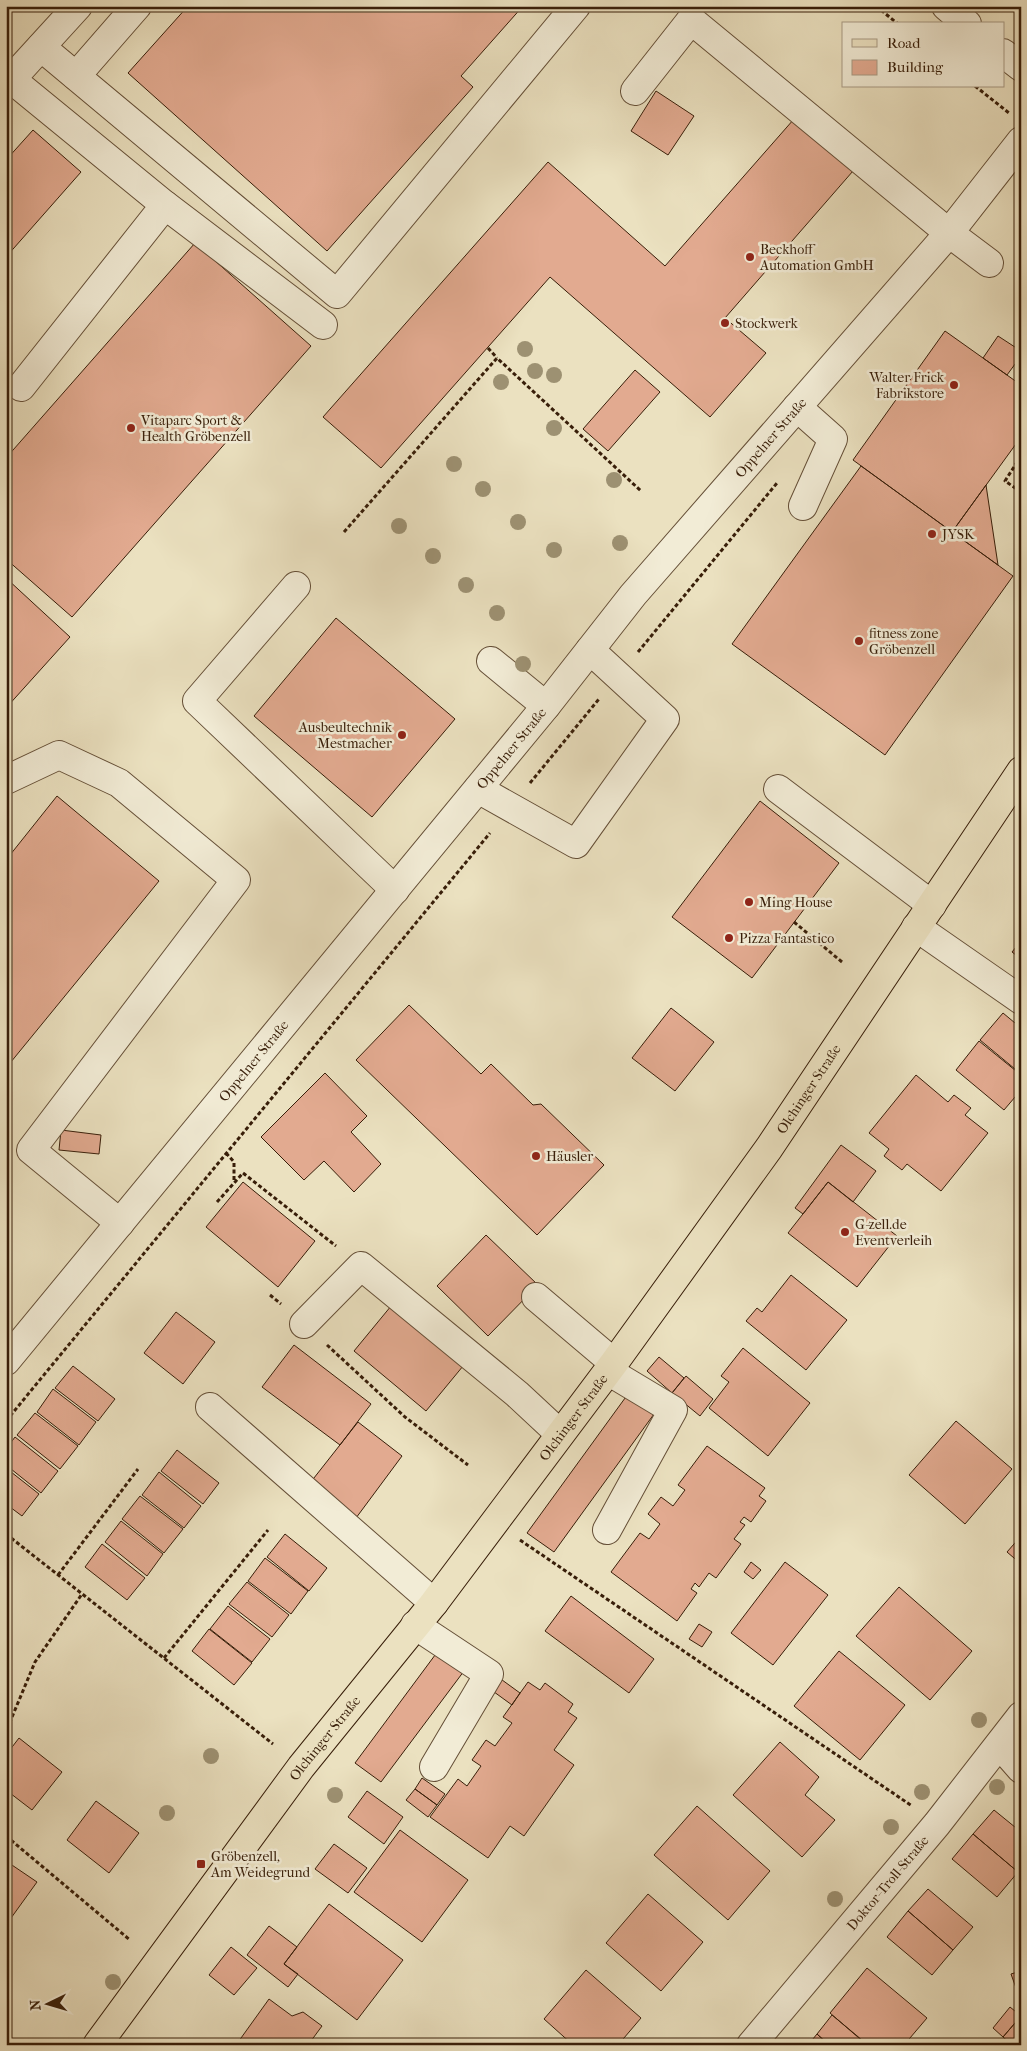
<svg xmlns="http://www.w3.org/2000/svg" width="1027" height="2051" viewBox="0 0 1027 2051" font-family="'IM FELL French Canon',serif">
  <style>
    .building { fill: #e2aa90; stroke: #381e09 }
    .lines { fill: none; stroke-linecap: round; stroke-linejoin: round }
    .minor-casing { stroke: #654f37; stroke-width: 30 }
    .major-casing { stroke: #381e09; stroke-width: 30 }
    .path { stroke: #381e09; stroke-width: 3; stroke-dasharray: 4 2.5; stroke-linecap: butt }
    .minor { stroke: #f2ecd6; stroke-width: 28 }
    .major { stroke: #ebe1c0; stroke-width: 28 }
    .tree { fill: #9d9172 }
    .poi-dot { fill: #8f2418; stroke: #f2ecd6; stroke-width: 2 }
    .labels { text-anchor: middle; stroke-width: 5; stroke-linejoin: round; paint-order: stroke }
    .poi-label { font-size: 14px; fill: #381e09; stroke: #f2ecd6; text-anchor: start }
    .street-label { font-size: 14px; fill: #381e09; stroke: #f2ecd6 }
  </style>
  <rect width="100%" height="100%" fill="#ebe1c0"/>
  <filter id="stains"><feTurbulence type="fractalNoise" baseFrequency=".004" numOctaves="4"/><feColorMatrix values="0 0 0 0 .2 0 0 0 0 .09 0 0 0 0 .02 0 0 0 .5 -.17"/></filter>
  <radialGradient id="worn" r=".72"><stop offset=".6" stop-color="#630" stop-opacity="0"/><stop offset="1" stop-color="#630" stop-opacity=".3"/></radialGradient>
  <path class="building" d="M188 6H523L461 76 473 87 327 251 128 73Z
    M656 91 694 116 668 155 631 131Z
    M794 119 853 171 725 318 766 353 710 417 550 277 381 468 323 417 548 162 665 266Z
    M33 130 81 172 6 257V160Z
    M195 243 311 346 72 617 6 559V458Z
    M945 331 1021 385V437L952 532 853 460Z
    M998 336 1021 351V356L1007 375 983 358Z
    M635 370 660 392 608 451 583 429Z
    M861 466 1013 576 885 755 732 644Z
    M986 485 998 565 952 532Z
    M6 578 70 637 6 708Z
    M336 618 455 719 372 817 254 716Z
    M57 796 159 881 6 1068V860Z
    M760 801 839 863 752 978 672 917Z
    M1021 941V959L1012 952Z
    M409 1005 481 1074 491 1064 533 1105 541 1104 604 1165 537 1235 356 1060Z
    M671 1008 714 1042 675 1091 632 1058Z
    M1003 1013 1021 1028V1074L980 1040Z
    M979 1041 1021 1075V1090L1004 1110 956 1070Z
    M325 1073 367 1116 351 1132 381 1164 354 1192 324 1161 304 1180 261 1137Z
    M916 1075 948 1102 954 1095 971 1108 965 1115 988 1133 941 1191 907 1164 902 1170 884 1156 889 1149 869 1133Z
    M61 1130 101 1135 99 1154 59 1150Z
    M841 1145 876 1171 853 1202 828 1182 803 1214 795 1208Z
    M243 1182 315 1241 278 1287 206 1227Z
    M828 1182 897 1236 857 1287 788 1233Z
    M486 1235 538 1285 488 1336 437 1286Z
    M791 1275 847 1320 806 1370 746 1321 757 1308 762 1312Z
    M396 1300 468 1360 426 1411 354 1351Z
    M176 1312 215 1342 183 1384 144 1353Z
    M294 1345 371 1404 340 1445 262 1387Z
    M743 1348 810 1403 768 1456 709 1408 729 1382 721 1376Z
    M659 1357 684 1378 672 1393 647 1371Z
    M73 1366 115 1399 98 1421 55 1388Z
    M686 1376 713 1399 700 1416 672 1393Z
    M53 1389 96 1422 79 1445 37 1412Z
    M628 1394 654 1414 554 1552 527 1533Z
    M35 1413 78 1446 60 1469 17 1435Z
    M956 1421 1012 1469 965 1524 909 1475Z
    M358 1422 402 1456 356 1518 310 1483Z
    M15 1437 58 1471 41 1493 6 1465V1449Z
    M707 1446 765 1488 759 1496 766 1501 751 1522 744 1517 740 1522 745 1525 734 1539 741 1544 716 1578 709 1573 699 1587 695 1583 691 1589 697 1593 677 1621 611 1572 640 1533 649 1539 660 1524 648 1514 661 1497 673 1506 685 1490 678 1485Z
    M177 1450 219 1483 203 1504 161 1471Z
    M6 1468 39 1494 22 1516 6 1504Z
    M159 1472 201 1506 184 1528 142 1495Z
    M140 1496 183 1529 164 1553 122 1519Z
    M121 1521 163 1554 147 1576 105 1542Z
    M285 1534 327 1568 309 1591 267 1557Z
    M1021 1536V1564L1007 1552Z
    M102 1544 145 1578 127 1600 85 1567Z
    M265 1558 308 1591 291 1614 248 1581Z
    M751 1562 761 1570 753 1579 744 1572Z
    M785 1562 828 1595 773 1665 731 1633Z
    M247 1582 289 1615 272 1637 229 1604Z
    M899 1587 972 1651 930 1700 856 1636Z
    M571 1596 654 1659 629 1693 545 1631Z
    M228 1606 270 1639 252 1662 210 1629Z
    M699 1624 712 1632 702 1647 689 1639Z
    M209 1629 252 1663 234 1685 192 1651Z
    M441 1647 467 1667 381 1782 355 1763Z
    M839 1651 905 1705 860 1760 794 1706Z
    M498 1677 520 1693 512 1705 490 1689Z
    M528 1682 540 1690 545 1683 573 1704 568 1712 577 1718 554 1750 574 1765 524 1836 510 1826 488 1858 430 1817 458 1779 467 1786 481 1766 472 1760 486 1740 495 1746 512 1723 503 1717Z
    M19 1738 62 1772 32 1810 6 1790V1755Z
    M780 1742 819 1777 805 1795 835 1820 802 1857 733 1795Z
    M422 1778 445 1794 437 1805 415 1789Z
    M415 1789 437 1805 428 1817 406 1800Z
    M367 1791 403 1817 384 1844 348 1817Z
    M96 1801 139 1833 109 1873 67 1840Z
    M697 1806 770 1871 728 1920 654 1855Z
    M994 1810 1021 1832V1868L1018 1872 973 1834Z
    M400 1830 468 1880 422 1942 354 1892Z
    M973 1834 1018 1872 997 1897 952 1859Z
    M334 1844 367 1868 348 1893 315 1869Z
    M6 1861 37 1882 6 1925Z
    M928 1889 973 1927 953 1950 908 1911Z
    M648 1894 703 1942 661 1991 606 1943Z
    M329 1904 403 1960 357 2020 284 1964Z
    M908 1911 953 1950 932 1975 887 1937Z
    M269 1926 297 1947 284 1964 298 1974 288 1987 247 1955Z
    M231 1947 257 1968 234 1995 209 1975Z
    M867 1968 927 2018 904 2045H867L830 2013Z
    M586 1970 641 2018 618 2045H573L544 2019Z
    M1021 1971V1986L1016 1988 1011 1974Z
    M269 1999 292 2016 303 2012 322 2026 308 2045H236Z
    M1010 2007 1021 2016 1003 2037 993 2028Z
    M832 2015 862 2040 859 2045H829L817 2034Z
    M1021 2016V2040L1017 2045H1012L1003 2037Z
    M817 2034 829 2045H808Z"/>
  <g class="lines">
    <g class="minor-casing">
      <g id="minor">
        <path d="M946 6 967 24"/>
        <path d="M41 47 337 294 576 6"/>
        <path d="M1003 53 1021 67"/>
        <path d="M76 76 137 6"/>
        <path d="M11 79 165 205 21 387"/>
        <path d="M6 85 78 6"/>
        <path d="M635 91 691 20 949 233 989 263"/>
        <path d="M165 205 323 325"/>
        <path d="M797 407 833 439 803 506"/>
        <path d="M296 586 197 701 395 890"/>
        <path d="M491 661 546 706"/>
        <path d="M6 780 59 755 119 783 236 880 31 1150 120 1223"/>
        <path d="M478 789 576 844 665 719 590 650"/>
        <path d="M778 789 932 905"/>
        <path d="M916 927 1021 1000"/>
        <path d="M536 1297 614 1363"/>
        <path d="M304 1324 361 1266 517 1394 560 1434"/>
        <path id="s1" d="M6 1361 546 706 633 595 949 233 1021 141"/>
        <path d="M210 1407 434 1603"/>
        <path d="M607 1530 673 1410 608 1371"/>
        <path d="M415 1625 489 1674 434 1767"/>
        <path d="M1000 1745 1021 1769"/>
        <path id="s2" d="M751 2045 937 1824 1021 1716"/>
      </g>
    </g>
    <g class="major-casing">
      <g id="major">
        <path id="s3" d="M97 2045 301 1767 434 1603 614 1363 769 1148 1021 771"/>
      </g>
    </g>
    <path class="path" d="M876 6 898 24
      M975 86 1009 113
      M488 348 497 358
      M1021 456 1005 481 1021 492
      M344 532 497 358 641 491
      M638 652 777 483
      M530 783 599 699
      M794 922 842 962
      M226 1153 234 1162V1182
      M217 1202 243 1173 336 1246
      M270 1295 281 1304
      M327 1345 405 1417 468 1465
      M6 1421 490 833
      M6 1534 273 1744
      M520 1540 912 1806
      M58 1575 138 1469
      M164 1658 268 1530
      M7 1729 35 1662 82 1594
      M6 1836 130 1940"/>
    <use href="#minor" class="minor"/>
    <use href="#major" class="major"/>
  </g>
  <g class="tree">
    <circle cx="525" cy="349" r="8"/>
    <circle cx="535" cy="371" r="8"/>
    <circle cx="554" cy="375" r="8"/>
    <circle cx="501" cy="382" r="8"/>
    <circle cx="554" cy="428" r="8"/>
    <circle cx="454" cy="464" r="8"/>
    <circle cx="614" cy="480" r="8"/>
    <circle cx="483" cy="489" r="8"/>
    <circle cx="518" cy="522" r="8"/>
    <circle cx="399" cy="526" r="8"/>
    <circle cx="620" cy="543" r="8"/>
    <circle cx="554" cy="550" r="8"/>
    <circle cx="433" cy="556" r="8"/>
    <circle cx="466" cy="585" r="8"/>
    <circle cx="497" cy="613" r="8"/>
    <circle cx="523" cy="664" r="8"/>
    <circle cx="979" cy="1720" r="8"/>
    <circle cx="211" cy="1756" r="8"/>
    <circle cx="997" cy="1787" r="8"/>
    <circle cx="922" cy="1792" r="8"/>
    <circle cx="335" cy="1795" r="8"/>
    <circle cx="167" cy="1813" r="8"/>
    <circle cx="891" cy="1827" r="8"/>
    <circle cx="835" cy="1899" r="8"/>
    <circle cx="113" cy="1982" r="8"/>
  </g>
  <g class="poi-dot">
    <circle cx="750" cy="257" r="5"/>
    <circle cx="725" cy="323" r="5"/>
    <circle cx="954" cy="385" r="5"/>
    <circle cx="131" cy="428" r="5"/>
    <circle cx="932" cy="534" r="5"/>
    <circle cx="859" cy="641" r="5"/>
    <circle cx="402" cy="735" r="5"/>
    <circle cx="749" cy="902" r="5"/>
    <circle cx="729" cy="938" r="5"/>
    <circle cx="536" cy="1156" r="5"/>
    <circle cx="845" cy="1232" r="5"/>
    <rect x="196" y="1859" width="10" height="10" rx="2.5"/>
  </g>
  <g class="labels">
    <g class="poi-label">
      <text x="760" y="254">Beckhoff<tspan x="760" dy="16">Automation GmbH</tspan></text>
      <text x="735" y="328">Stockwerk</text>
      <text x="944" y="382" text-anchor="end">Walter Frick<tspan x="944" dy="16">Fabrikstore</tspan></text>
      <text x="141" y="425">Vitaparc Sport &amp;<tspan x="141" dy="16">Health Gröbenzell</tspan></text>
      <text x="942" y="539">JYSK</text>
      <text x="869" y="638">fitness zone<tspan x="869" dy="16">Gröbenzell</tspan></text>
      <text x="392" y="732" text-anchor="end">Ausbeultechnik<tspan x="392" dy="16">Mestmacher</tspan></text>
      <text x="759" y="907">Ming House</text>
      <text x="739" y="943">Pizza Fantastico</text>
      <text x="546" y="1161">Häusler</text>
      <text x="855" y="1229">G-zell.de<tspan x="855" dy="16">Eventverleih</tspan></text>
      <text x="211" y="1861">Gröbenzell,<tspan x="211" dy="16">Am Weidegrund</tspan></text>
    </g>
    <g class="street-label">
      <text dy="5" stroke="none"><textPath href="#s1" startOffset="1199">Oppelner Straße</textPath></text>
      <text dy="5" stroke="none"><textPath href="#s1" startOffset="794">Oppelner Straße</textPath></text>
      <text dy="5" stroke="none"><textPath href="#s1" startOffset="389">Oppelner Straße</textPath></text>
      <text dy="5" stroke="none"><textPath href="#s3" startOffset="1192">Olchinger Straße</textPath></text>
      <text dy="5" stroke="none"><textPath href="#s3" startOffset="788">Olchinger Straße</textPath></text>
      <text dy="5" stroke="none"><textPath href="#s3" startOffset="382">Olchinger Straße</textPath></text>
      <text dy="5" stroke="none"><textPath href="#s2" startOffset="212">Doktor-Troll-Straße</textPath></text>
    </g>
  </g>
  <rect width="1027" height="2051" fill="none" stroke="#ebe1c0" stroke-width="25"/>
  <rect x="8" y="8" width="1012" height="2036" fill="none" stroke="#381e09" stroke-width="2.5"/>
  <rect x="12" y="12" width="1002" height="2026" fill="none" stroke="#381e09"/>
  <rect x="842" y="22" width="162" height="65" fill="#f2ecd6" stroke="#a89a84"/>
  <rect x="852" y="39" width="25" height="8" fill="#ebe1c0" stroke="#a89a84"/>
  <text x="887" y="48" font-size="15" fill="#381e09">Road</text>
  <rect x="852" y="60" width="25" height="15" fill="#e2aa90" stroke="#a89a84"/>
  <text x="887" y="72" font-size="15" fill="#381e09">Building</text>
  <g transform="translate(48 2004) rotate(265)" stroke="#f2ecd6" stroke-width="4" paint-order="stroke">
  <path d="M0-4L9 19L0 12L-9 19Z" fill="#381e09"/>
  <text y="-8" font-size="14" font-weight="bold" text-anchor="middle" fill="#381e09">N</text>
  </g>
  <rect width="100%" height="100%" filter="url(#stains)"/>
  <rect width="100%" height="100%" fill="url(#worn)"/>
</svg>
